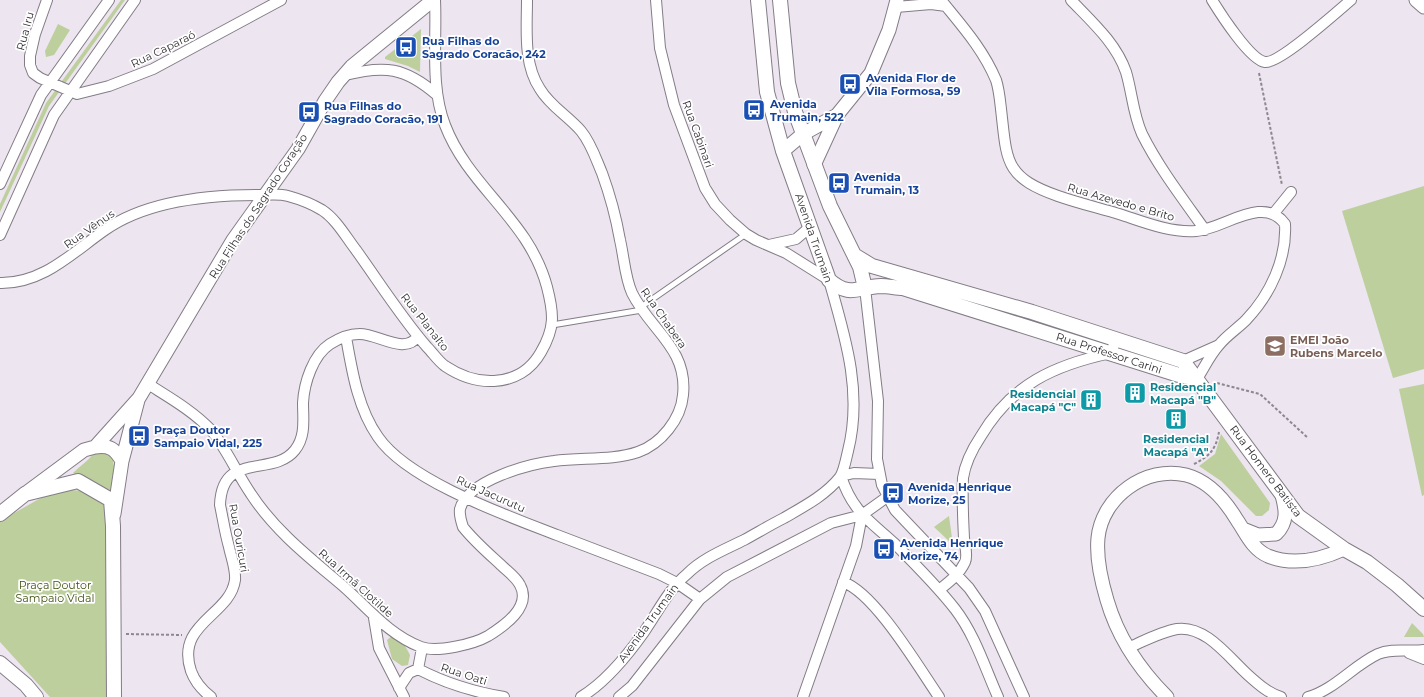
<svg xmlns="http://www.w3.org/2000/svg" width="1424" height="697" viewBox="0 0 1424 697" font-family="Montserrat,sans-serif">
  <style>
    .green { fill: #bdcf9c }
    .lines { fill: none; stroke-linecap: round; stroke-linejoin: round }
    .service-casing { stroke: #837c86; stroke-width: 7 }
    .minor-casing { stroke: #837c86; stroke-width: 12 }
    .tertiary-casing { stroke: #837c86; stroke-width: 15 }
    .secondary-casing { stroke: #837c86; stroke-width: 16 }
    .path { stroke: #8d8890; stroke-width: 2; stroke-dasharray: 3 2; stroke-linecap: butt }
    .service { stroke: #fff; stroke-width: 5 }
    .minor { stroke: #fff; stroke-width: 10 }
    .tertiary { stroke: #fff; stroke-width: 13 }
    .secondary { stroke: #fff; stroke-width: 14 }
    .labels { text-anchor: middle; stroke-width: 3.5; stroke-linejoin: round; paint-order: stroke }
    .street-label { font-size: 11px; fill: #302d32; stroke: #fff }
    .transit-label { font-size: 11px; font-weight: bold; fill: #164399; stroke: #fff; text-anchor: start }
    .education-label { font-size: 11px; font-weight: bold; fill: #785e54; stroke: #fff; text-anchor: start }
    .culture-label { font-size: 11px; font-weight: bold; fill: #0d838f; stroke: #fff; text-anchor: start }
    .park-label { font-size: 11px; fill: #3f5211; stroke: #fff }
  </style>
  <rect width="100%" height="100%" fill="#ede5f0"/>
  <path class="green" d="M121 0H125L49 106 0 212V204L46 103Z
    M58 24 70 30 54 55 46 57 45 51Z
    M421 29 420 72 408 66 385 59V57Z
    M1424 186V369L1393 378 1342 211Z
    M898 280 1070 330 1069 333Z
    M1424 384V495L1422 496 1399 389Z
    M1221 434 1270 503 1269 510 1262 516H1256L1221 481 1199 466 1215 454Z
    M93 454H112L114 467 110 494 73 473C80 466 88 461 93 454Z
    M63 489 82 491 108 504 107 697H50L0 642V521L39 499Z
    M949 516 952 538 951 543 934 527Z
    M1412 623 1423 634 1424 637H1404Z
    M393 635C402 640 406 647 410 655L408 665 402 666 392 659 387 640Z"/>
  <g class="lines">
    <g class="service-casing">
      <path id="service" d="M641 307 746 234
        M552 325 642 310"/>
    </g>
    <g class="minor-casing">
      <path id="minor" d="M47 0 35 34 30 56V65L33 73 40 78 77 94 109 86 153 69 281 0
        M941 0C962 26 983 49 996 80 999 89 1000 100 1001 109 1007 161 1004 177 1058 196 1078 203 1099 208 1119 214 1144 222 1170 233 1196 231 1224 229 1263 194 1285 224 1287 259 1270 295 1246 320 1237 329 1226 336 1219 345 1210 355 1204 368 1197 379
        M1071 0C1092 22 1116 43 1126 72 1132 92 1133 114 1142 134 1159 168 1183 199 1205 230
        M1212 0C1220 13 1250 60 1265 62 1279 64 1338 11 1351 0
        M896 7 931 4 946 6
        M345 75C384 65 405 67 437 95
        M0 184 41 95 109 0
        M1274 213 1291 192
        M0 235 54 115 135 0
        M769 245 796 239 810 227
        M0 283C43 284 73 252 105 230 146 201 208 195 257 195 266 195 278 193 288 196 299 199 312 204 322 210 336 219 346 237 356 250 379 282 401 317 427 347 433 353 438 361 445 366 460 376 476 382 494 381 514 380 531 370 541 352 555 328 554 314 547 287 529 219 469 188 445 125 430 86 437 41 435 0
        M865 288 878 401 877 459 882 485 895 510 969 588 985 611 1024 697
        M346 337C352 371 358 409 378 437 408 481 508 516 557 535 591 548 625 561 659 574L677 583 700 599
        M1183 361 1219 345
        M148 384C170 398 193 411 211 430 227 449 237 474 251 494 275 531 310 558 343 586 368 608 389 635 421 647 437 653 474 644 488 636 504 626 532 607 520 585 516 577 507 571 501 565 488 553 474 541 463 527 461 521 459 515 460 509 468 480 529 464 554 461 581 457 612 461 638 452 661 444 681 419 683 395 688 348 650 330 632 293 625 278 624 257 620 240 616 217 610 195 602 173 596 159 591 143 581 131 568 116 550 106 540 89 523 64 527 28 527 0
        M841 476C852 511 870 521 895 544 916 565 937 586 955 609 975 635 985 668 998 697
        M841 476 854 473 879 474
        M843 582C875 593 919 668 939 697
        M939 590C949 582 959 575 965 562 968 556 965 545 964 538 963 518 962 498 963 478 965 464 973 448 981 436 1011 385 1054 365 1111 353L1116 339
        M374 618 379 648 404 697
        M1128 648C1144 641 1160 632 1177 629 1206 625 1229 658 1248 675 1258 684 1268 693 1281 697
        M1409 653 1424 659
        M418 669C445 683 474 692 504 697
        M399 688 409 673 418 669 422 648
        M211 697C202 690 195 682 191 671 175 623 230 616 235 580 236 569 231 557 229 547 225 533 223 519 220 505 222 450 273 478 295 450 306 436 303 419 303 403 304 383 313 355 330 344 338 339 350 334 359 334 377 333 405 356 418 336
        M581 697C606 682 627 656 644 632 658 612 668 590 687 574 703 558 724 550 744 540 757 533 770 525 784 518 803 507 826 495 840 477 844 471 846 459 848 451 863 392 845 336 829 280L786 253 756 240 746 234 730 220 715 204 705 188 674 105 660 48 656 0
        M619 697 632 686 700 599 727 577 831 523 862 515 887 497
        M803 697 856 546 862 515
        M1308 697C1334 690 1354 665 1378 654 1392 648 1409 652 1424 650"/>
    </g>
    <g class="tertiary-casing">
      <path id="tertiary" d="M1416 0 1424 7
        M783 151 803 134 837 115
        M814 165 837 115 871 73 889 30 897 0
        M95 447C110 445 115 449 122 461
        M26 493 84 450 95 447 139 398 233 240 298 149 325 101 338 82 352 66 433 0
        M114 514 122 461 138 400
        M1243 529 1258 535 1276 534C1288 522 1286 510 1282 495
        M1167 697C1140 670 1118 638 1107 600 1101 580 1096 559 1098 538 1102 497 1146 465 1186 475 1209 481 1225 500 1237 520 1246 533 1252 549 1268 556 1293 566 1320 560 1344 549"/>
    </g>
    <g class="secondary-casing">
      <path id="secondary" d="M758 0 767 92 783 151 829 280C850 298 857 287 881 286 889 286 896 288 903 288L1179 375 1197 379
        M780 0 788 83 795 112 830 206 860 267 865 288
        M854 255 872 266 1032 312 1183 361 1298 516 1344 549 1367 562 1397 585 1424 609
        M0 514 25 494 78 481 111 500 113 526 114 697
        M0 663 26 685 36 697"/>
    </g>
    <path class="path" d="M1259 73 1282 185
      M1217 383 1260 394 1308 438
      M1194 464C1210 456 1216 449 1219 432
      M126 634 182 635"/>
    <use href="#service" class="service"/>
    <use href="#minor" class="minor"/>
    <use href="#tertiary" class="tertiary"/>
    <use href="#secondary" class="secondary"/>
  </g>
  <defs>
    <g id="bus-square" transform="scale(1.15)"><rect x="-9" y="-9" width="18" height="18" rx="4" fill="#1a4fb4" stroke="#fff"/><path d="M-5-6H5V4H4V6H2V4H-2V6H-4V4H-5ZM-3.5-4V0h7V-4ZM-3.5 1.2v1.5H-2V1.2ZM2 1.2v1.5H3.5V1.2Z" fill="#fff"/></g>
    <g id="school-square" transform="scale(1.15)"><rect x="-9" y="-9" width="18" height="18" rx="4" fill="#8d6e63" stroke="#fff"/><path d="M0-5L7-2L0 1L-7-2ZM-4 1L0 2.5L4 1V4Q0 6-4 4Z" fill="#fff"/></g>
    <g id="building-square" transform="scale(1.15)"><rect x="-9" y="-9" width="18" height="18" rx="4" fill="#0f9aa8" stroke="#fff"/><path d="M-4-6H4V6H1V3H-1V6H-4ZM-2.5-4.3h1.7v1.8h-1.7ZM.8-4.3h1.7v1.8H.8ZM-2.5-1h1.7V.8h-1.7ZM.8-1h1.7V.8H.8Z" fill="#fff"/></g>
  </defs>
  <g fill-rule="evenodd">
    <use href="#bus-square" x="406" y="47"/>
    <use href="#bus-square" x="850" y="84"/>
    <use href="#bus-square" x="754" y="110"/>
    <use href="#bus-square" x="309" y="112"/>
    <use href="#bus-square" x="839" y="183"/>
    <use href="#school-square" x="1275" y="346"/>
    <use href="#building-square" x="1135" y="393"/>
    <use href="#building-square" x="1091" y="400"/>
    <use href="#building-square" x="1176" y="419"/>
    <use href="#bus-square" x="139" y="436"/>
    <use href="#bus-square" x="893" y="493"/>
    <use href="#bus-square" x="884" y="549"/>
  </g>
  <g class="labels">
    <g class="street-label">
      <text transform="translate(25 31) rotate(-75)" y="4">Rua Iru</text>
      <text transform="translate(163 49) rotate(-26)" y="4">Rua Caparaó</text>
      <text transform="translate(698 134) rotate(70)" y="4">Rua Cabinari</text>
      <text transform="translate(1121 202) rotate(16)" y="4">Rua Azevedo e Brito</text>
      <text transform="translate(258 206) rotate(-57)" y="4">Rua Filhas do Sagrado Coração</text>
      <text transform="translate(89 229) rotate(-35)" y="4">Rua Vênus</text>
      <text transform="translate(814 238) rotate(71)" y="4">Avenida Trumain</text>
      <text transform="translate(664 318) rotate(55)" y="4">Rua Chabera</text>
      <text transform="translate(425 322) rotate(52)" y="4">Rua Planalto</text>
      <text transform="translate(1109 353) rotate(18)" y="4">Rua Professor Carini</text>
      <text transform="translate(1266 471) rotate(53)" y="4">Rua Homero Batista</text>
      <text transform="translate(491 494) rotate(24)" y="4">Rua Jacurutu</text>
      <text transform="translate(239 538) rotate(80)" y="4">Rua Ouricuri</text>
      <text transform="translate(356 583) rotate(42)" y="4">Rua Irmã Clotilde</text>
      <text transform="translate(648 623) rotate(-54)" y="4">Avenida Trumain</text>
      <text transform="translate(464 674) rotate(18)" y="4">Rua Oati</text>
    </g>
    <g class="transit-label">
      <text x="422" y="45">Rua Filhas do<tspan x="422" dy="13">Sagrado Coracão, 242</tspan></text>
      <text x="866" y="82">Avenida Flor de<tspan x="866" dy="13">Vila Formosa, 59</tspan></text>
      <text x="770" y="108">Avenida<tspan x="770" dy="13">Trumain, 522</tspan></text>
      <text x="324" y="110">Rua Filhas do<tspan x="324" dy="13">Sagrado Coracão, 191</tspan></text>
      <text x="854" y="181">Avenida<tspan x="854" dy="13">Trumain, 13</tspan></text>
      <text x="154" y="434">Praça Doutor<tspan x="154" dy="13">Sampaio Vidal, 225</tspan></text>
      <text x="908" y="491">Avenida Henrique<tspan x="908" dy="13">Morize, 25</tspan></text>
      <text x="900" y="547">Avenida Henrique<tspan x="900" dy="13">Morize, 74</tspan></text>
    </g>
    <g class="education-label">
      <text x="1290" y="344">EMEI João<tspan x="1290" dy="13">Rubens Marcelo</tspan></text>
    </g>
    <g class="culture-label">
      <text x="1150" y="391">Residencial<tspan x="1150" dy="13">Macapá "B"</tspan></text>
      <text x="1076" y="398" text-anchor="end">Residencial<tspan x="1076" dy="13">Macapá "C"</tspan></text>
      <text x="1176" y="443" text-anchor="middle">Residencial<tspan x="1176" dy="13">Macapá "A"</tspan></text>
    </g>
    <g class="park-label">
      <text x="55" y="589">Praça Doutor<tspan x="55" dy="13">Sampaio Vidal</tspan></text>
    </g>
  </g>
</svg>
